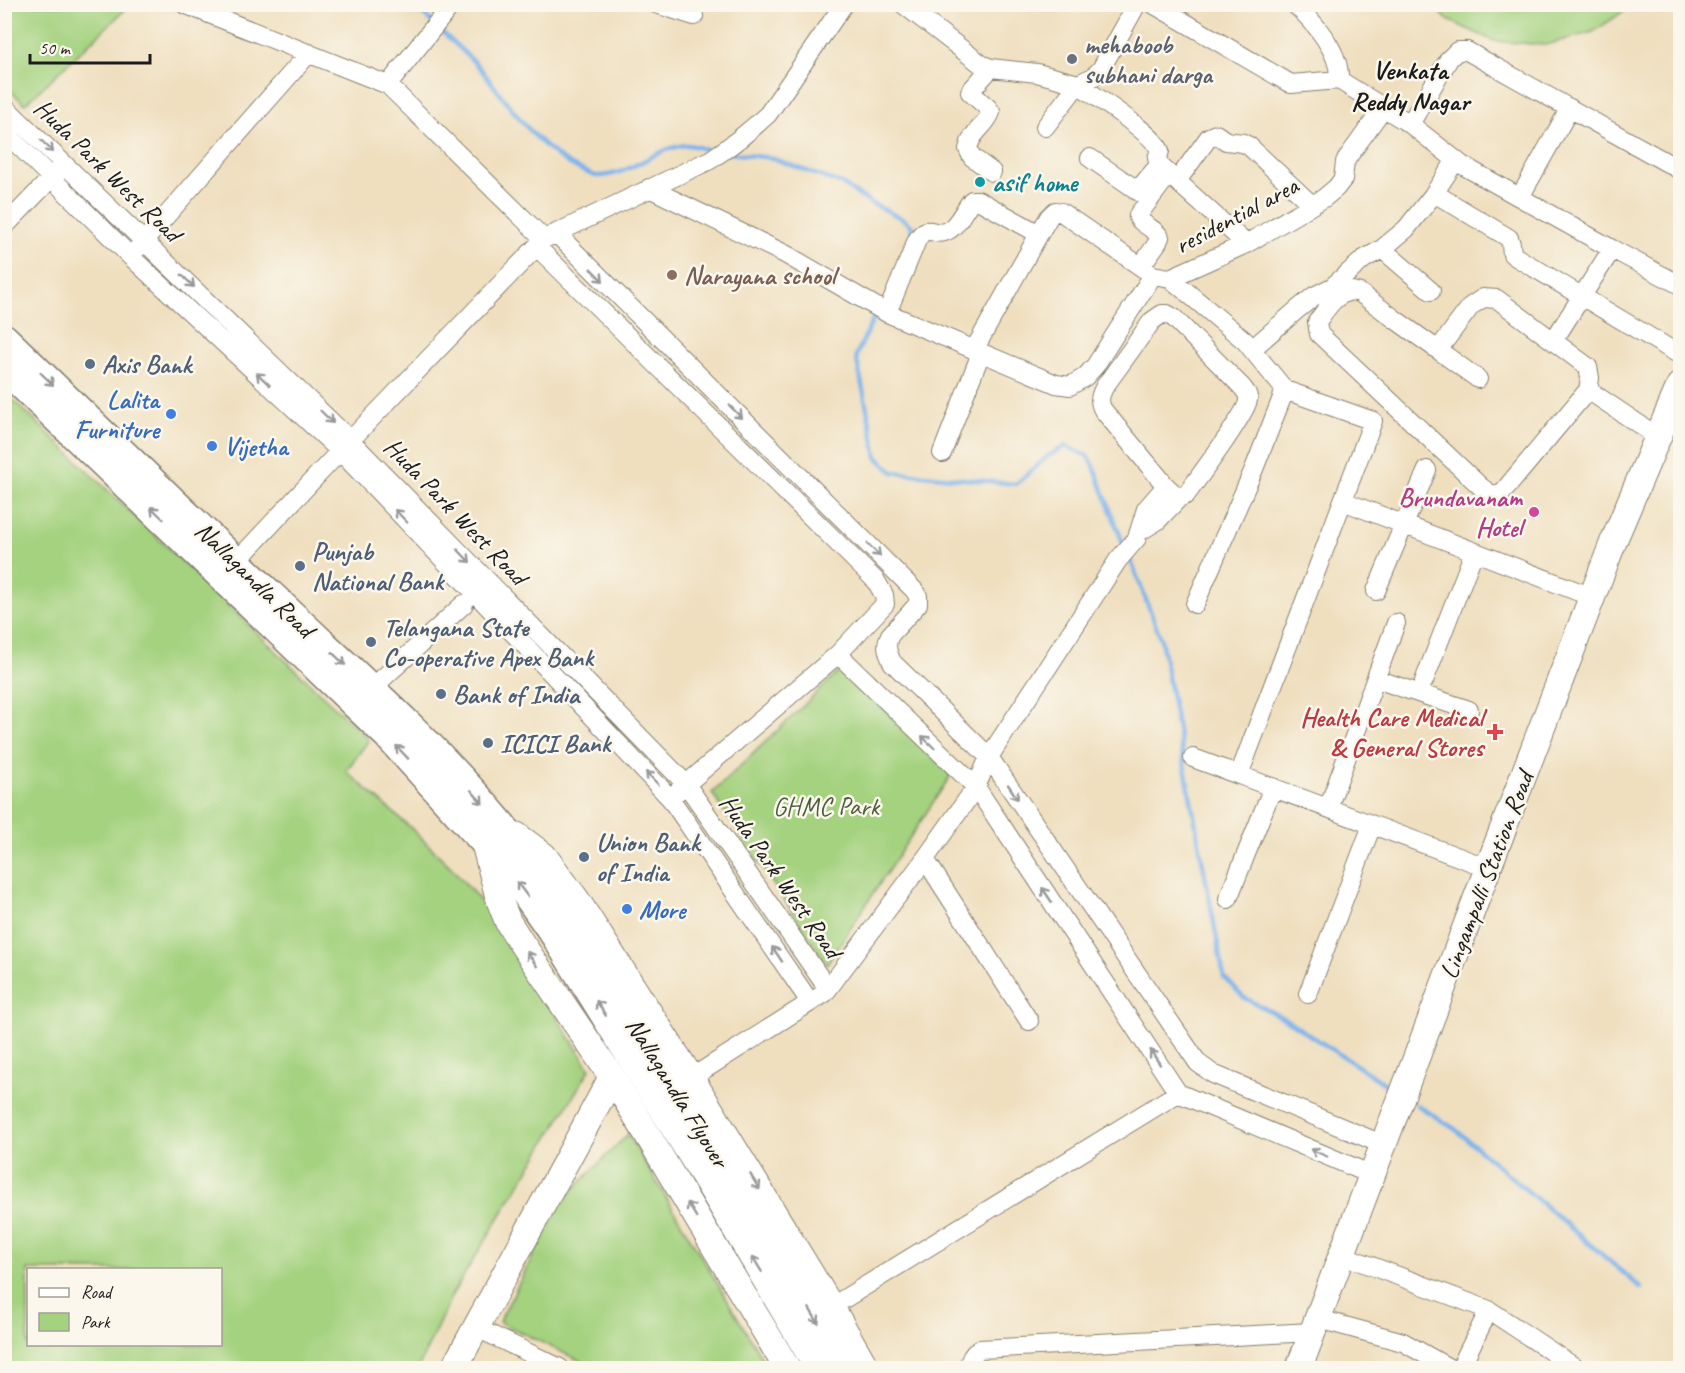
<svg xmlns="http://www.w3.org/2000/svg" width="1685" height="1373" viewBox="0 0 1685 1373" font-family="Caveat,sans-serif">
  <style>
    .green { fill: #a4d27f; stroke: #60774e; stroke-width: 1.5; fill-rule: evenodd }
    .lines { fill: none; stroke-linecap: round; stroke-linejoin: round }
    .stream { stroke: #7db3eb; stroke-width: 4.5 }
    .street-casing { stroke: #867e6e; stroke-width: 20 }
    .secondary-casing { stroke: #867e6e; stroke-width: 28 }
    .primary-casing { stroke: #867e6e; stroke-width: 31 }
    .street { stroke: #fff; stroke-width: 18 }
    .secondary { stroke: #fff; stroke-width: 26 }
    .primary { stroke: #fff; stroke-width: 28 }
    .oneway { stroke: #999 }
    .worship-dot { fill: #6b7280; stroke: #fbf7ec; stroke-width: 2 }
    .culture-dot { fill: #0f9aa8; stroke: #fbf7ec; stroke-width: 2 }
    .education-dot { fill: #8d6e63; stroke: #fbf7ec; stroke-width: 2 }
    .service-dot { fill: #5c6f8a; stroke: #fbf7ec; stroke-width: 2 }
    .shop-dot { fill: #3f7fe0; stroke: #fbf7ec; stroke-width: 2 }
    .hotel-dot { fill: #d1479c; stroke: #fbf7ec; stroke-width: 2 }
    .health-dot { fill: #e0444e; stroke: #fbf7ec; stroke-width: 2 }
    .labels { text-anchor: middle; stroke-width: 5; stroke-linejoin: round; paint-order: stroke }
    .worship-label { font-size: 26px; font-weight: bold; fill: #5b616d; stroke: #fbf7ec; text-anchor: start }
    .street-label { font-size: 26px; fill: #1c1c1c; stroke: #fbf7ec }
    .culture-label { font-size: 26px; font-weight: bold; fill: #0d838f; stroke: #fbf7ec; text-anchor: start }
    .education-label { font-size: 26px; font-weight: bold; fill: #785e54; stroke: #fbf7ec; text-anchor: start }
    .service-label { font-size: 26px; font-weight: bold; fill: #4e5e75; stroke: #fbf7ec; text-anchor: start }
    .shop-label { font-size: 26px; font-weight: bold; fill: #366cbe; stroke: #fbf7ec; text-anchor: start }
    .hotel-label { font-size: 26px; font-weight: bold; fill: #b23c85; stroke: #fbf7ec; text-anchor: end }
    .health-label { font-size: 26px; font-weight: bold; fill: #be3a42; stroke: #fbf7ec; text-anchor: end }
    .park-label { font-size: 26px; fill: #4c5c3f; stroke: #fbf7ec }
    .neighbourhood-label { font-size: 27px; font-weight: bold; fill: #1c1c1c; stroke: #fbf7ec }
  </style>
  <rect width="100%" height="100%" fill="#fbf7ec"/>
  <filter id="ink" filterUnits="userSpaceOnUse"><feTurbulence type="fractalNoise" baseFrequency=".0167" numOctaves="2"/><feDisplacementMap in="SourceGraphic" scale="12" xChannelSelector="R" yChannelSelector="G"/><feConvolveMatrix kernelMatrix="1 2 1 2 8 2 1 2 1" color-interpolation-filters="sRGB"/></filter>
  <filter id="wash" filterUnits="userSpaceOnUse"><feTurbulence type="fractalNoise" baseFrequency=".008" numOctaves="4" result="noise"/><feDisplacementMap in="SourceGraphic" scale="24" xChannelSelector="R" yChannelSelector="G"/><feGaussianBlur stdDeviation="1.35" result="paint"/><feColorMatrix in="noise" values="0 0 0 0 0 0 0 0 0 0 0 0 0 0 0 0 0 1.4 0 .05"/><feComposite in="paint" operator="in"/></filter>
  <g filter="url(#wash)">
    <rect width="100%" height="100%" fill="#efdfbf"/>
    <path class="green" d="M120 5 127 8 25 104 5 86V5Z
      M1431 5H1633L1593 32 1545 45 1494 41 1448 20Z
      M4 391 369 740 346 771 412 829 452 868 489 911 590 1069 453 1293 418 1368H5ZM28 1270H220V1344H28Z
      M844 667 951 775 827 964 712 793Z
      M628 1134 768 1368H595L499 1322 561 1202Z"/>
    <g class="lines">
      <path class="stream" d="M412 4 432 22
        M438 28C451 41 466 53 478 66 509 103 535 148 579 169 585 171 591 175 596 176 629 177 654 148 686 145 694 144 704 150 712 151
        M730 153 772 158 842 184 871 203 903 219 912 226 911 237
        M876 313 856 356 877 457 893 472 1016 484 1048 456 1066 446 1087 456 1093 464 1124 546
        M1129 556 1161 639 1224 977 1243 997 1285 1019 1393 1089
        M1417 1105 1455 1129 1641 1288"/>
    </g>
  </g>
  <g filter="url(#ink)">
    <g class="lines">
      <g class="street-casing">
        <path id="street" d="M184 4 388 85 544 239
          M656 4 694 16
          M903 4 981 64 991 68 1037 73 1078 84 1093 77 1101 69 1137 4
          M1153 4 1291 84 1339 80 1410 124 1462 165 1612 249 1680 285
          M1294 4C1314 21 1341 53 1339 80
          M991 68 973 88 970 92 988 108 991 112C985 128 972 130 968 149L972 157 992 172
          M388 85 452 4
          M4 106 350 440 686 784 828 989
          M1410 124 1449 59 1457 51H1467L1680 170
          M1045 127 1078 84C1094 96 1155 134 1160 151L1157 158 1159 165 1246 244
          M4 131 131 257 340 451 670 798 810 1002
          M1090 158 1150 199
          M1177 181 1209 137 1216 134 1226 141 1243 143 1249 146 1312 205
          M649 188 785 254 887 313
          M1137 191 1159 165
          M1434 193 1509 238 1511 244 1512 254 1516 257 1680 355
          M1520 197 1570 108
          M4 227 59 170
          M556 233 914 590 918 596V604L890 635C885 645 887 651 892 662L989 757 1198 1063 1213 1074 1384 1145
          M1039 234 978 200H972C964 209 958 226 947 231 933 238 929 221 917 240L887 313 1056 384 1070 386 1085 377 1095 366 1153 275 1170 278 1246 244 1324 198 1336 188 1343 179 1345 162 1348 157 1384 107
          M537 247 876 581 884 595 885 604 838 654 976 787 1178 1093 1372 1175
          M138 248 309 53
          M1141 266 1158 242 1160 237C1154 228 1144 226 1138 218V215L1169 174
          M1170 278 1245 341 1285 390 1373 421 1239 775 1488 868
          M1352 291 1360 293 1396 320 1438 350 1471 306 1483 298 1497 299 1588 367 1590 378 1588 390 1502 493 1492 495 1481 487 1319 334 1317 322C1326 309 1336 293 1352 291Z
          M1431 291 1382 249 1406 229 1433 195 1456 160
          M1162 314H1167L1174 318 1242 387C1245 391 1249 395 1248 400 1248 411 1196 481 1186 495L1179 498 1166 486 1103 410C1098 401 1100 395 1105 386L1152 321Z
          M1559 332 1612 249
          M1252 349 1298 309 1314 296 1332 287 1364 259 1382 249
          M974 350 1039 234 1049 217 1055 211 1061 212 1153 275
          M1438 350 1478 379
          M1588 390 1658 437
          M942 453 981 353
          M1343 501 1592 597
          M1139 532 1157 521 1179 498
          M236 562 340 451 544 239 710 160C731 146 750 131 768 114L844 4
          M1376 591 1427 470
          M1195 604 1254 469 1285 390
          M1376 679 1469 710
          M1424 681 1474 552
          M371 689 464 604
          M1193 758 1239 775
          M677 792 838 654
          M1328 808 1396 623
          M925 859 1029 1021
          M1228 899 1273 787
          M1308 994 1372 825
          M691 1078 825 993 925 859 976 787 989 757 1118 560 1137 538 1146 509 1166 486
          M1342 1255 1489 1310 1576 1368
          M831 1307 1178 1093
          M1319 1319 1403 1342 1449 1368
          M475 1327 560 1368
          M970 1368C968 1360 973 1354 979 1349L1313 1332
          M1460 1368 1489 1310"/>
      </g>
      <g class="secondary-casing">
        <path id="secondary" d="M516 835 544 856 576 899 691 1078 831 1307 866 1368
          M484 842 499 899 508 922 522 944 612 1077 635 1114 787 1368
          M454 1368 612 1077
          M1299 1368 1488 868 1614 540 1680 385"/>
      </g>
      <g class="primary-casing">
        <path id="primary" d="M4 338C93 424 181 510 271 595 349 669 431 740 500 823 556 890 600 966 646 1040 714 1149 781 1257 844 1368
          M4 368 388 736 484 842 521 887 556 937 707 1179 819 1368"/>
      </g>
      <use href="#street" class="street"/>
      <use href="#secondary" class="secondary"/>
      <use href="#primary" class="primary"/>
    </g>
    <defs><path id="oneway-shaft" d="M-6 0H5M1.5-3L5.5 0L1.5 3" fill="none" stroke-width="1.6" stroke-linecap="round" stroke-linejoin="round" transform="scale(1.5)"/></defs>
    <g class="oneway">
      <use href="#oneway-shaft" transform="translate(47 146) rotate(44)"/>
      <use href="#oneway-shaft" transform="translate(597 275) rotate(45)"/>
      <use href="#oneway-shaft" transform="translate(188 281) rotate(44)"/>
      <use href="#oneway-shaft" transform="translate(47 379) rotate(44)"/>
      <use href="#oneway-shaft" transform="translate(263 379) rotate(-137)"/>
      <use href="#oneway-shaft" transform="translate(736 412) rotate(45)"/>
      <use href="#oneway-shaft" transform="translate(327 417) rotate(44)"/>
      <use href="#oneway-shaft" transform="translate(157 513) rotate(-136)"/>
      <use href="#oneway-shaft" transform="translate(401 516) rotate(-134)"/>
      <use href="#oneway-shaft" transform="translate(874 550) rotate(45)"/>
      <use href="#oneway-shaft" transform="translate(464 556) rotate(46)"/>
      <use href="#oneway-shaft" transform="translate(339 659) rotate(43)"/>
      <use href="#oneway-shaft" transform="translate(928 742) rotate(-136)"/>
      <use href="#oneway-shaft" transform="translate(402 752) rotate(-133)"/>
      <use href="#oneway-shaft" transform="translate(652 778) rotate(-134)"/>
      <use href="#oneway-shaft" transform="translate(1013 792) rotate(56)"/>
      <use href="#oneway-shaft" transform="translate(477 797) rotate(49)"/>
      <use href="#oneway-shaft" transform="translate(522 889) rotate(-127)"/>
      <use href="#oneway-shaft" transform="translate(1047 895) rotate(-124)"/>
      <use href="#oneway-shaft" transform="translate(777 954) rotate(-124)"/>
      <use href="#oneway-shaft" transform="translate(532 959) rotate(-124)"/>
      <use href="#oneway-shaft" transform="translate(601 1008) rotate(-122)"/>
      <use href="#oneway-shaft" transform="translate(1155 1057) rotate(-124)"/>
      <use href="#oneway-shaft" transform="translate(1319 1153) rotate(-157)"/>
      <use href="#oneway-shaft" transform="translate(755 1182) rotate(59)"/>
      <use href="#oneway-shaft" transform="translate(692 1210) rotate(-121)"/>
      <use href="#oneway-shaft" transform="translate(757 1264) rotate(-121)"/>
      <use href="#oneway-shaft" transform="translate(814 1316) rotate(59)"/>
    </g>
  </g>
  <circle class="worship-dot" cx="1072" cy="59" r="6"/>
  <circle class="culture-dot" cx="980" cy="182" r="6"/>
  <circle class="education-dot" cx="672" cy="275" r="6"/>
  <g class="service-dot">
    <circle cx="90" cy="364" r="6"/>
    <circle cx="300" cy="566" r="6"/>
    <circle cx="371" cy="642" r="6"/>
    <circle cx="441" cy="694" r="6"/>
    <circle cx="488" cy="743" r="6"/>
    <circle cx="584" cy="857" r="6"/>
  </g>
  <g class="shop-dot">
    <circle cx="171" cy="414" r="6"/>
    <circle cx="212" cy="446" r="6"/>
    <circle cx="627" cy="909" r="6"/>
  </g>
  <circle class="hotel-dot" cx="1534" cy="512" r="6"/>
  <path class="health-dot" d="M1492 723h6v6h6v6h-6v6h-6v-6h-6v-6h6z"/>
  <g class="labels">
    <g class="worship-label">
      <text x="1084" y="53">mehaboob<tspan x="1084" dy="30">subhani darga</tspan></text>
    </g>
    <g class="street-label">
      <text transform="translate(108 170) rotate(44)" y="9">Huda Park West Road</text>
      <text transform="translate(1236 215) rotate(-28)" y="9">residential area</text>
      <text transform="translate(456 511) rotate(46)" y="9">Huda Park West Road</text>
      <text transform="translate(255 579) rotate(44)" y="9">Nallagandla Road</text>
      <text transform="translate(1486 875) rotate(-69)" y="9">Lingampalli Station Road</text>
      <text transform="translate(781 876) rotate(55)" y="9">Huda Park West Road</text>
      <text transform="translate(678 1092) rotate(58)" y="9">Nallagandla Flyover</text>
    </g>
    <g class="culture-label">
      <text x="992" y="191">asif home</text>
    </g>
    <g class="education-label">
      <text x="684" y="284">Narayana school</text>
    </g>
    <g class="service-label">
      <text x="102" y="373">Axis Bank</text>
      <text x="312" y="560">Punjab<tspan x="312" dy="30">National Bank</tspan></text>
      <text x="383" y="636">Telangana State<tspan x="383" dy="30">Co-operative Apex Bank</tspan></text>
      <text x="453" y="703">Bank of India</text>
      <text x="500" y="752">ICICI Bank</text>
      <text x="596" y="851">Union Bank<tspan x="596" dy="30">of India</tspan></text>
    </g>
    <g class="shop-label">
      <text x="159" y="408" text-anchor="end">Lalita<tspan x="159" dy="30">Furniture</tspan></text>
      <text x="224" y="455">Vijetha</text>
      <text x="639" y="918">More</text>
    </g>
    <g class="hotel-label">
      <text x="1522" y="506">Brundavanam<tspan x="1522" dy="30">Hotel</tspan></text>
    </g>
    <g class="health-label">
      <text x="1483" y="726">Health Care Medical<tspan x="1483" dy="30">&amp; General Stores</tspan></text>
    </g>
    <g class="park-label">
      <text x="826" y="815">GHMC Park</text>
    </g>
    <g class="neighbourhood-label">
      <text x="1410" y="79">Venkata<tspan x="1410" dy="31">Reddy Nagar</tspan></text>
    </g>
  </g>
  <rect width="1685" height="1373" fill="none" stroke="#fbf7ec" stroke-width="24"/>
  <rect x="27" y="1268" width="195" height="78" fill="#fbf7ec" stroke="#a29f99" stroke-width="1.5"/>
  <rect x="39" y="1288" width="30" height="9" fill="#ffffff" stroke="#a29f99" stroke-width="1.5"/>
  <text x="81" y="1298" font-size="18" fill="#1c1c1c">Road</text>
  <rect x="39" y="1313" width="30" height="18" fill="#a4d27f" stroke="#a29f99" stroke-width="1.5"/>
  <text x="81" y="1328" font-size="18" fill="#1c1c1c">Park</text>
  <path d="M30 54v9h120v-9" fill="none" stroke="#1c1c1c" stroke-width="3"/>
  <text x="39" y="54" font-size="18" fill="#1c1c1c" stroke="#fbf7ec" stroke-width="4.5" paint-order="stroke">50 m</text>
</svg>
